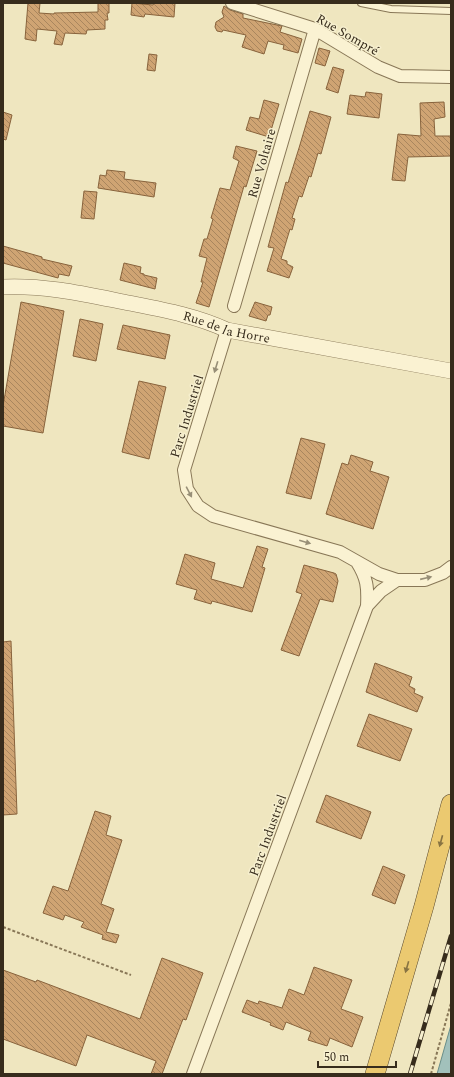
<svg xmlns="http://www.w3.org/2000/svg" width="454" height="1077" viewBox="0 0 454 1077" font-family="Spectral,serif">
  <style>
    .water { fill: #a2c1bb; stroke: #698e89 }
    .building { fill: url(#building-back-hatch); stroke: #88633c }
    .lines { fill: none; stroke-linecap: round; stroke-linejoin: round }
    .service-casing { stroke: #887757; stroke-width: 8 }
    .minor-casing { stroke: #887757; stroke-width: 14 }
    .tertiary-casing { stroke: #887757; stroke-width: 16 }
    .trunk-casing { stroke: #55442b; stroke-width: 20 }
    .path { stroke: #887757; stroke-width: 2; stroke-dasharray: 3 2; stroke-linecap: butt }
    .service { stroke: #faf2d2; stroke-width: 6 }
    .minor { stroke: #faf2d2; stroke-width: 12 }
    .tertiary { stroke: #faf2d2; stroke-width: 15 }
    .trunk { stroke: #ebc970; stroke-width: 19 }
    .rail-casing { stroke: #372c1c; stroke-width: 4.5 }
    .rail { stroke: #f6efce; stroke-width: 3; stroke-dasharray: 9; stroke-linecap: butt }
    .oneway { fill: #988f77 }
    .oneway2 { fill: #887342 }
    .labels { text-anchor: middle; stroke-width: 3; stroke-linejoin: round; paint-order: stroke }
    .street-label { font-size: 13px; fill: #372c1c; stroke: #f6efce }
  </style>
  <defs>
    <pattern id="building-back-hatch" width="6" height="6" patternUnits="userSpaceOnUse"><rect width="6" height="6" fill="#cfa473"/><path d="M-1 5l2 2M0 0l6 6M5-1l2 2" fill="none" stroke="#a9865e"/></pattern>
  </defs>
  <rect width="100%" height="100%" fill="#efe6bf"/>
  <path class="water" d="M451 1025V1074H437Z"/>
  <path class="building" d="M28 3H40L39 13 54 14V13L98 12V3H109V13H107L108 20H105V29L87 30 86 34 65 33 62 45 54 44 57 31 37 29 36 41 25 39Z
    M132 3 153 5 154 3H175L174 17 145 14 144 17 131 15Z
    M224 6 230 10 243 14V18L282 26 280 32 302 39 298 53 283 49 284 45 268 41 264 54 242 47 246 35 223 30 222 32 217 31 215 27 216 22 224 17 222 12Z
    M319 48 330 51 325 66 315 63Z
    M149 54 157 55 155 71 147 70Z
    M333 67 344 70 338 93 326 89Z
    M366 92 382 94 379 118 347 114 350 95 365 97Z
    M264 100 279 104 269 137 246 130 250 117 259 119Z
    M444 102 445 117 434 119 435 136H451V156L408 157 405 181 392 180 398 134 421 136 420 103Z
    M310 111 331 117 321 154 318 153 311 177 309 176 302 197 299 196 292 218 295 219 292 230 290 229 281 259 287 261V264L293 267 289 278 267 271 274 248 268 247 286 182 288 183 299 148Z
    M3 112 12 115 6 140 3 139Z
    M236 146 257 151 246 187 244 186 209 307 196 303 203 282H201L207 258 199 256 204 239H207L213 219 211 218 220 188 230 190 239 161 233 158Z
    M107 170 125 172 124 179 156 183 154 197 98 188 100 175 106 176Z
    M84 191 97 192 94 219 81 218Z
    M3 246 42 257V259L72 266 69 276 59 274 58 278 3 263Z
    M124 263 141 267 140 273 144 274V275L157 278 155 289 120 280Z
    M21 302 64 311 43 433 3 426V406Z
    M255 302 272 307 270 315H268L266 321 249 316Z
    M80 319 103 324 96 361 73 356Z
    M123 325 170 335 165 359 117 349Z
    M139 381 166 387 149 459 122 452Z
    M301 438 325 444 311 499 286 493Z
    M351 455 373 462 370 471 389 477 373 529 326 514 342 463 348 465Z
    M257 546 268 549 262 567 265 568 252 612 212 601 211 604 194 599 197 590 176 584 185 554 215 563 211 579 243 588Z
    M304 565 334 573 336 574 338 581 333 602 320 599 299 656 281 650 302 594 296 592Z
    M11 641 17 814 3 815V642Z
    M375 663 412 677 409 686 415 689 414 693 423 697 417 712 366 692Z
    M369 714 412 729 400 761 357 746Z
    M326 795 371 812 361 839 316 822Z
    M95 811 111 816 106 835 122 840 101 904 114 909 106 932 119 935 116 943 102 939 103 935 81 927 84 922 65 915 63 920 43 913 53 886 68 891Z
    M383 866 405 875 395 904 372 895Z
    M162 958 203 973 186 1020 183 1019 162 1074H151L156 1061 87 1035 76 1066 3 1039V970L36 982 37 980 140 1019Z
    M314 967 352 980 341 1009 363 1017 352 1047 330 1038 327 1046 308 1040 311 1032 286 1022 283 1030 270 1025 271 1023 242 1012 247 1000 258 1004 259 1001 282 1008 289 989 304 995Z"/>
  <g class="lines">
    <g class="service-casing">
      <path id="service" d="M361 3 391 9 451 11"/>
    </g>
    <g class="minor-casing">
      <path id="minor" d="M232 3 315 29 378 67 400 76 451 77
        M234 306 315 29
        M227 330 184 470 187 489 198 506 213 516 340 552 379 574 397 580H425L443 573 451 567
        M367 606 381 591 397 580
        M193 1074 367 606C368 587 367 578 357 562"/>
    </g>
    <g class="tertiary-casing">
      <g id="tertiary">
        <path id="s1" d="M3 287C44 285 84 294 124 302 159 309 195 315 227 330L451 371"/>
      </g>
    </g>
    <g class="trunk-casing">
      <path id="trunk" d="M375 1074 424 906 451 804"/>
    </g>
    <path class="path" d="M3 927 131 975
      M431 1074 451 1003"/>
    <use href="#service" class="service"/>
    <use href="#minor" class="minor"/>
    <use href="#tertiary" class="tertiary"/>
    <use href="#trunk" class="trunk"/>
    <g class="rail-casing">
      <path id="rail" d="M410 1074 451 936"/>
    </g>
    <use href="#rail" class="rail"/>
  </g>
  <defs><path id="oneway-solid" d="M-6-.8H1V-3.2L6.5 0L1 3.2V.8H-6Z"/></defs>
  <g class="oneway">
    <use href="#oneway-solid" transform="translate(216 367) rotate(107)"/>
    <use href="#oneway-solid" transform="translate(189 492) rotate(62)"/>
    <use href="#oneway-solid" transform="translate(305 542) rotate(16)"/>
    <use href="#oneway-solid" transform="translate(426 578) rotate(-13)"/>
  </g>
  <g class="oneway2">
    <use href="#oneway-solid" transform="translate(441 841) rotate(105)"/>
    <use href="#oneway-solid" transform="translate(407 967) rotate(106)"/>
  </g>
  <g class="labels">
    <g class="street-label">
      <text transform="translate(348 34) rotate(30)" y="5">Rue Sompré</text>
      <text transform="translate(261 163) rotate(-74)" y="5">Rue Voltaire</text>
      <text dy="5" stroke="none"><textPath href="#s1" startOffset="228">Rue de la Horre</textPath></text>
      <text transform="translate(186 416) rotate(-73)" y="5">Parc Industriel</text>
      <text transform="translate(267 835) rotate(-70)" y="5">Parc Industriel</text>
    </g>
  </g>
  <rect width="454" height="1077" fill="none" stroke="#372c1c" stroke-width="8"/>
  <path d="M318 1061v6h78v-6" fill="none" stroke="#372c1c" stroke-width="2"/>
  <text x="324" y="1061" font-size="12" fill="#372c1c" stroke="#f6efce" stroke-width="3" paint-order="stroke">50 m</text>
</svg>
